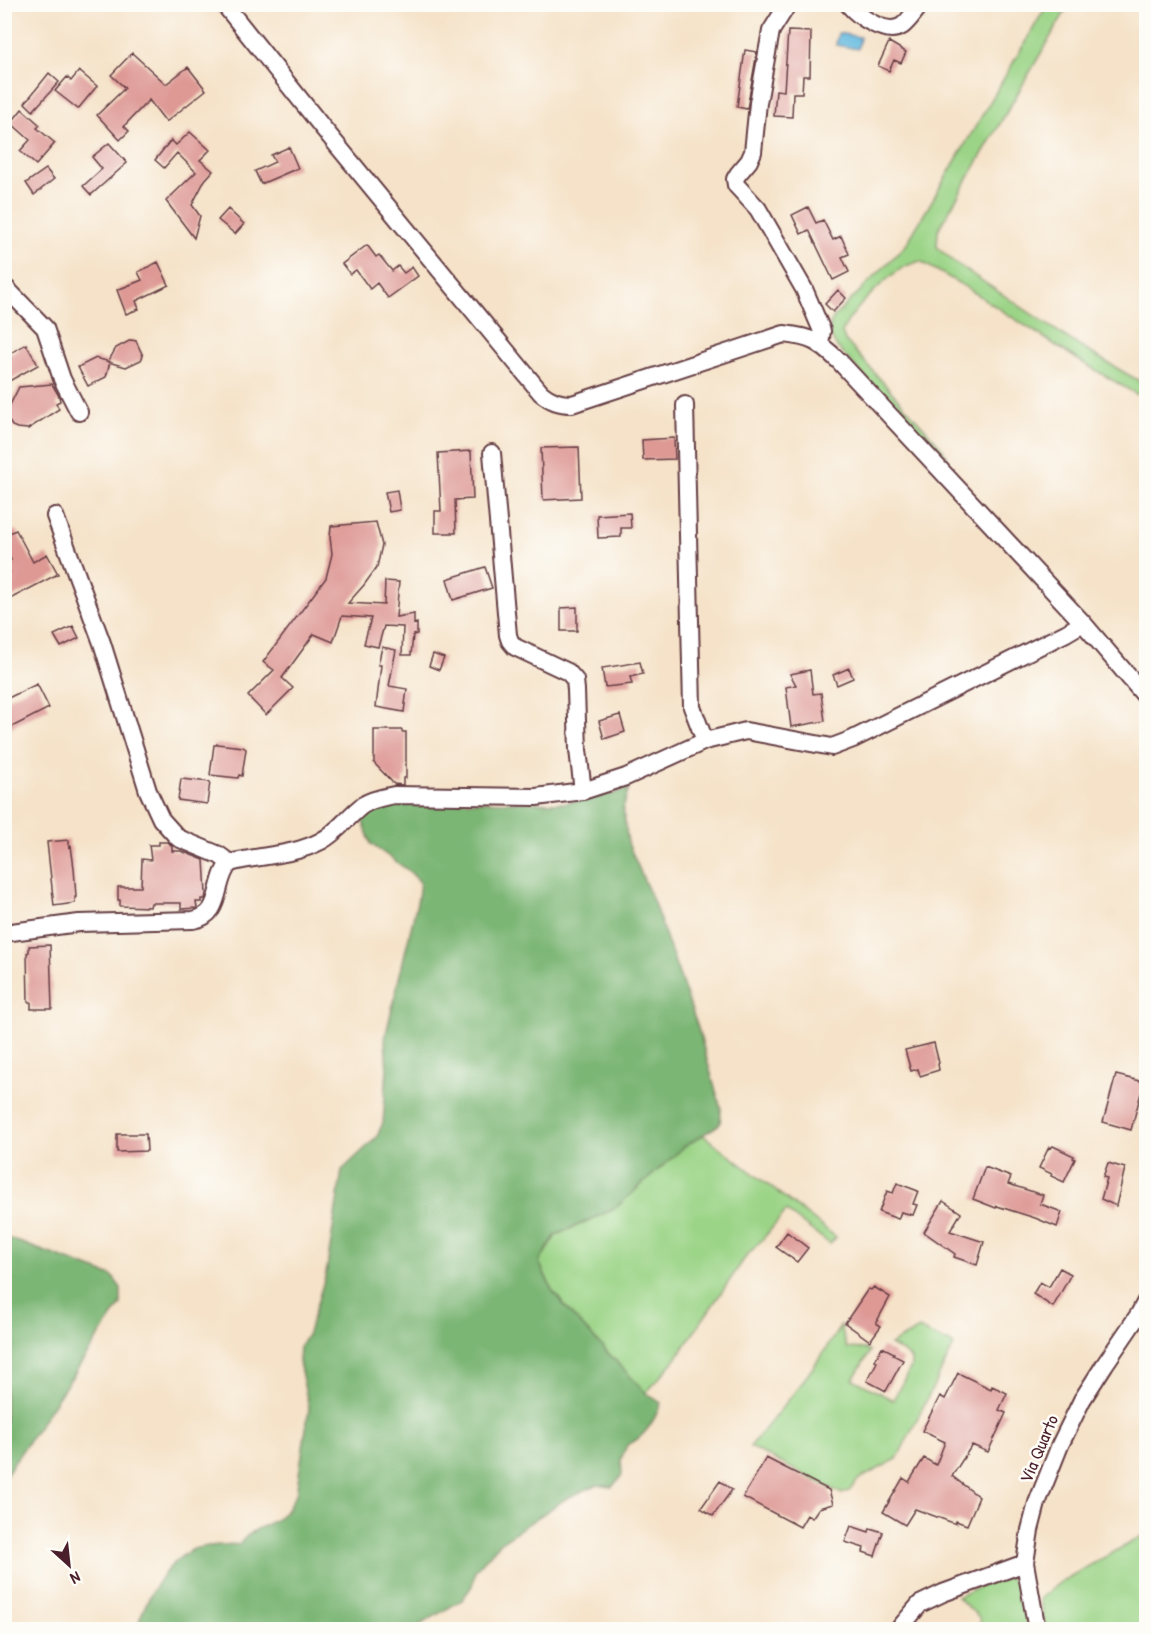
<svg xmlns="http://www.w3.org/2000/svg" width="1151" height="1634" viewBox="0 0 1151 1634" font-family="'Patrick Hand',sans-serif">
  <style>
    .green { fill: #9bd487; stroke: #727a59; stroke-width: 1.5 }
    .forest { fill: #7cb674; stroke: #636a50; stroke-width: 1.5 }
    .water { fill: #62b9df; stroke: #566c85; stroke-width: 1.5 }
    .building { fill: #de9995 }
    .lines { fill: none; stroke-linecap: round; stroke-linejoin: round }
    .minor-casing { stroke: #643c43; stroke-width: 20 }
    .minor { stroke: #fff; stroke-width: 16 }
    .labels { text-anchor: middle; stroke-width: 5; stroke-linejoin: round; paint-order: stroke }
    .street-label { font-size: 18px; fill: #4a1f2b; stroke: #fdfcf7 }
  </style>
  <rect width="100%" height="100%" fill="#fdfcf7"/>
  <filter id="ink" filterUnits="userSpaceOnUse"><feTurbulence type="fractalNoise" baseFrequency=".0167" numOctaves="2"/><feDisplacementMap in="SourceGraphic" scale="12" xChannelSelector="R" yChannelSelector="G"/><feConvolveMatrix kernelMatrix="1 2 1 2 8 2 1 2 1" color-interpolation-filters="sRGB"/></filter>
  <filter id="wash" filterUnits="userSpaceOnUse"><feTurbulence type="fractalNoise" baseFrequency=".008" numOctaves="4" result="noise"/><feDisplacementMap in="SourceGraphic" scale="24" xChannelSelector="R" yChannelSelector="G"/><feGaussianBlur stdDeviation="1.35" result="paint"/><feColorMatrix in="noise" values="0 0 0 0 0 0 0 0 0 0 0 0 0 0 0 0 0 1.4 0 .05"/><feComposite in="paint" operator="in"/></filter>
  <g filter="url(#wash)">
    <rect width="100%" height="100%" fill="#f5e2c8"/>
    <path class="green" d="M1047 5H1069L938 230 937 247 954 262 1084 349 1146 385V400L1080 361 964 286 920 261C914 263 907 265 902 268 884 280 850 312 842 332L845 340 943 449 951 469 836 346C830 335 827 330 833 318L906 245Z
      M703 1135 836 1237 830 1244 786 1211 762 1240 747 1255 675 1360 646 1393 572 1315 552 1290 539 1262 556 1235 614 1209 685 1146Z
      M841 1325 845 1343 847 1348 865 1349 870 1352 853 1379 893 1400 911 1367V1359L906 1354 890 1345 919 1329 954 1345 897 1459 859 1479 849 1491 842 1494 750 1447C782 1408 815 1369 841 1325Z
      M1146 1534V1629H1045L1040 1598 1062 1581Z
      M1008 1578 1019 1583 1029 1629H981L980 1618 957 1597 996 1579Z"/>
    <path class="forest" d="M629 788 623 808 628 843 654 903 698 1028 721 1109 720 1124 685 1146 614 1209 556 1235 539 1262 552 1290 572 1315 646 1393 661 1403C655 1420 644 1438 627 1445L621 1459 622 1475 612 1487 596 1485 567 1498 501 1542 475 1571 472 1586 462 1600 421 1624 416 1629 136 1630C146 1599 163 1565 192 1550 200 1545 228 1545 239 1544L250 1533 277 1519 288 1508 296 1494 309 1408 299 1362 300 1347 308 1333 326 1274 342 1170 376 1138 383 1123 387 1070 385 1038 418 898 420 882 409 871 371 844 361 816 381 806 407 800 564 803 613 794Z
      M5 1237 112 1276 121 1288V1304L5 1476Z"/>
    <path class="water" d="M838 33 860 37 858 49 836 45Z"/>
    <g id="blocks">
      <path class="building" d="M788 31 811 32 810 76H803L802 93H793L792 117 774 116 776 90 784 91Z
        M889 42 906 52 901 63 894 60 889 71 878 66Z
        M745 50 757 52 747 109 737 107Z
        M132 53 166 84 188 67 206 90 166 122 149 100 124 126 129 131 120 140 97 115 125 88 111 75Z
        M79 71 97 86 78 109 55 91 67 77 71 81Z
        M49 73 59 82 33 111 25 103Z
        M22 109 40 125 37 128 55 143 36 165 20 151 30 140 11 123Z
        M190 132 210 150 200 160 213 171 205 180 192 205 200 216 194 238 166 201 196 172 177 153 164 168 155 160 171 140 176 145Z
        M109 143 127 163 91 195 83 186 102 169 92 157Z
        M289 147 298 168 261 184 255 171 275 162 271 155Z
        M46 169 54 179 34 195 26 183Z
        M808 207 816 223 823 220 833 240 841 236 849 254 842 257 849 272 833 280 809 230 801 234 792 215Z
        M228 209 244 224 235 234 218 220Z
        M367 245 376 257 379 255 392 271 398 266 404 273 412 267 418 276 388 298 377 283 370 289 356 270 350 274 342 264Z
        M158 262 169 285 136 301 139 309 126 314 117 290 142 280 138 272Z
        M838 290 846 298 833 312 825 304Z
        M131 340 136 341 143 356 141 360 126 367 108 362 116 348Z
        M26 344 38 365 4 384V357Z
        M96 358 110 362 106 377 88 386 78 367Z
        M52 384 59 396 60 401 56 403 59 409 28 429 17 428 12 426 5 415 19 387Z
        M674 438 675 459 643 460 642 440Z
        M579 447 581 498 543 500 541 448Z
        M471 451 473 499 455 500 456 533H435V511H441L438 453Z
        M397 490 400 510 389 512 385 492Z
        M630 513 631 528H621V537L598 538 597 515Z
        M376 522 382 545 377 567 364 585 348 603 384 605 385 581 399 582 396 617 414 614V624L417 623V634L413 635 411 655H402L403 627 384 626 378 647 364 644 371 618 342 616 333 642 314 634 282 678 293 688 266 715 248 696 274 670 263 662 326 578 332 554 330 537 331 526Z
        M16 530 33 562 47 554 58 574 4 602V575L10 572 5 563 11 560 4 547V535Z
        M485 567 492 588 453 600 447 579Z
        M577 607V631H561V608Z
        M73 626 79 638 61 647 54 635Z
        M382 647 396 650 389 686 407 689 404 712 376 707 381 665H378Z
        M433 654 444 658 439 670 429 666Z
        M640 662 643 674 630 677 632 684 605 687 602 668Z
        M849 668 853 678 837 685 833 675Z
        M810 670 813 694 821 693 825 721 791 727 786 687 796 685 790 674Z
        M37 684 49 708 4 731V700Z
        M620 715 625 732 604 739 599 721Z
        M374 730H402V732H406V778H403V785L394 784 374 763Z
        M217 744 243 747 246 749 242 776 239 775 238 778 210 775 214 745H217Z
        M181 779 210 782 207 804 178 800Z
        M69 840V847L71 846 74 868 76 897H75V903L54 906 47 842Z
        M159 842H168L172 846V851H181L204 860 206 894 205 899H201V902H196L197 908 181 909V903H151L150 907 120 906V900H118V887H141L142 859 151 860 149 845H159Z
        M50 945 52 1009H31V1002H28L27 953 29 952V946Z
        M934 1043 939 1063 938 1064 939 1070 920 1076 918 1069 911 1071 905 1050Z
        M1116 1075 1144 1082 1131 1130 1103 1122Z
        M117 1134H146L147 1151 117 1152Z
        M1053 1146 1074 1156 1073 1158 1075 1159 1064 1182 1051 1176 1052 1174 1039 1168 1049 1147 1051 1148Z
        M1108 1163 1125 1168 1116 1206 1101 1199 1107 1178 1103 1177Z
        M985 1167 1011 1177 1008 1184 1043 1195 1040 1204 1062 1212 1057 1227 1035 1218 997 1206 996 1208 973 1199Z
        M897 1183 918 1191 913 1204 917 1205 913 1215 901 1212 898 1219 879 1212 887 1191 893 1193Z
        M943 1201 961 1213 950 1231 984 1242 977 1265 954 1257 955 1254 924 1232Z
        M787 1232 808 1248 797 1262 776 1247Z
        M1060 1268 1071 1274 1053 1307 1033 1294 1040 1282 1049 1287Z
        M874 1287 890 1297 876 1323 881 1326 870 1341 845 1323 868 1289 871 1290Z
        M882 1347 894 1353 893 1355 903 1360 886 1391 867 1381 877 1362 875 1360Z
        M958 1373 991 1389 992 1386 1007 1393 999 1410 1006 1413 988 1452 972 1445 952 1476 979 1497 967 1525 956 1521V1524L915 1509 905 1525 883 1512 903 1478 909 1482 924 1458 936 1465 945 1442 922 1431 940 1396 945 1399Z
        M766 1458 829 1490 833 1504 819 1508 812 1518 807 1515 800 1527 743 1497Z
        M720 1481 732 1490 713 1516 701 1508Z
        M851 1526 869 1532 870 1528 883 1532 875 1556 863 1552 864 1548 845 1542Z"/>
    </g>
  </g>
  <g filter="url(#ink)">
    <use href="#blocks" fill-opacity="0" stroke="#643c43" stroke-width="1.5"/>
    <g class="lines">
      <g class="minor-casing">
        <path id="minor" d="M224 4 323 128 541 393C551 401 559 404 572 404L784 334C812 337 819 342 839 361L1083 623 1146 697
          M788 4 771 31 758 103 753 152 749 161 738 174 735 179 736 185 758 209 804 289 822 331 820 343
          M848 4C859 17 886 36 902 26 909 21 915 11 921 4
          M4 286 45 328 62 379 79 412
          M685 405 692 707 705 741
          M492 453 508 635 510 641 515 647 568 672 575 680 576 690 578 750 583 791
          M55 516 102 643 148 791 161 819 178 838 219 855 230 863C259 855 293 856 321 841 337 833 348 816 363 805 372 799 384 797 394 795L536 797 583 791 626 777 705 741 746 731 832 747 853 739 1066 633 1083 623
          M4 933 79 923 193 920C224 915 213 880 230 863
          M898 1630 920 1604 943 1593 1025 1563
          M1037 1630 1025 1563 1030 1530 1037 1503 1060 1445 1082 1400 1105 1364 1139 1314 1146 1301"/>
      </g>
      <use href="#minor" class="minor"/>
    </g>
  </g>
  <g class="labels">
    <g class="street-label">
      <text transform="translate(1039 1449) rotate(-67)" y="6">Via Quarto</text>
    </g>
  </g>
  <rect width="1151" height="1634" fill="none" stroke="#fdfcf7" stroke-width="24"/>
  <g transform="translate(69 1565) rotate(153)" stroke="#fdfcf7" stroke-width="4.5" paint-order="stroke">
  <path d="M0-4.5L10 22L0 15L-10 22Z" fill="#4a1f2b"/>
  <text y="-9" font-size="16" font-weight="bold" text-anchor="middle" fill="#4a1f2b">N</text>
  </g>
</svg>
